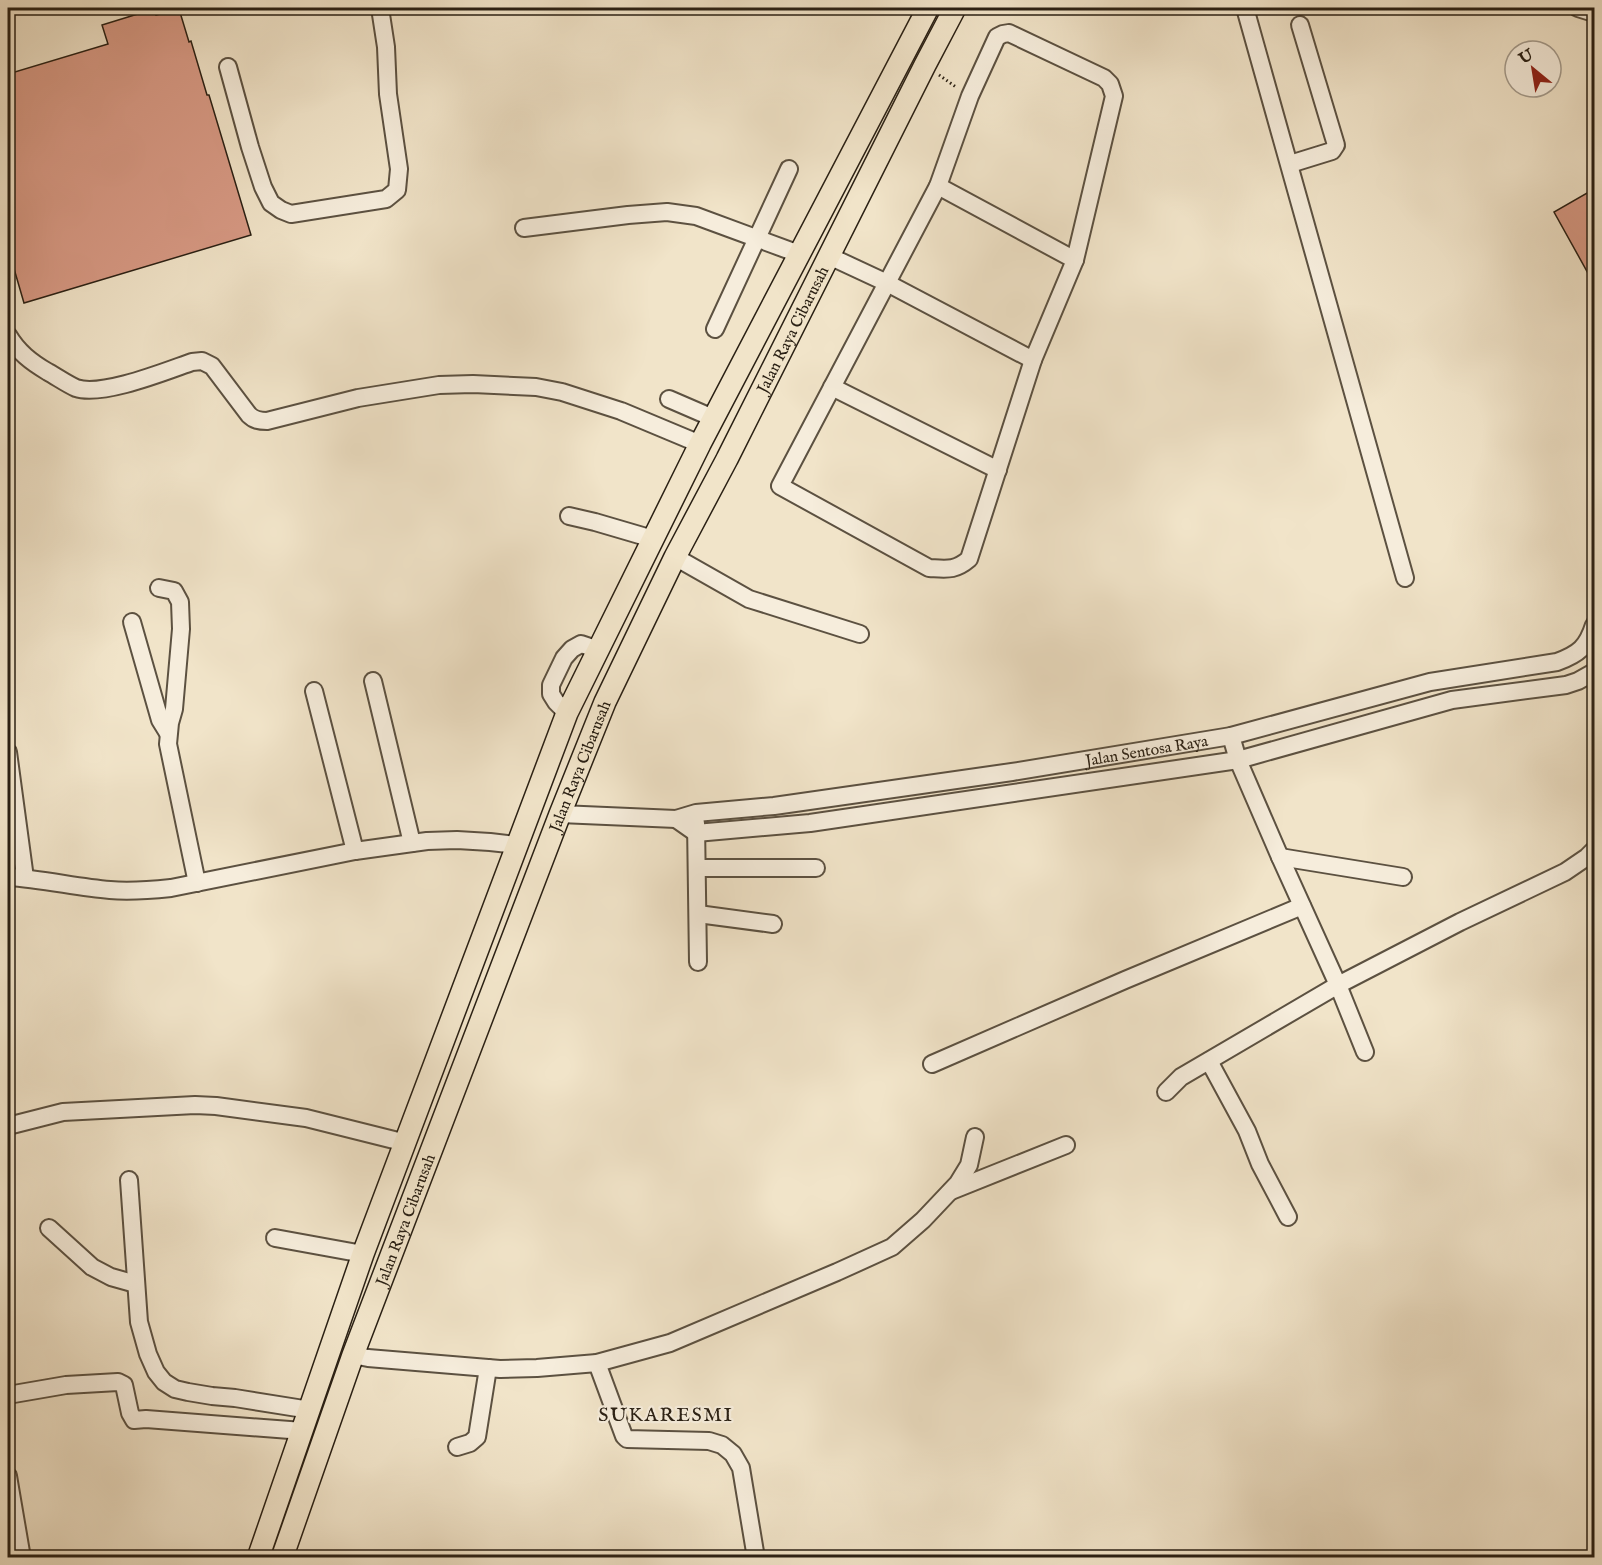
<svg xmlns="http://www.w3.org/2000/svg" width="1602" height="1565" viewBox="0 0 1602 1565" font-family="'IM FELL English',serif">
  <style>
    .building { fill: #d79984; stroke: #2a2014; stroke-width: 1.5 }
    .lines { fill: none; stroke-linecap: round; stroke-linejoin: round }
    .minor-casing { stroke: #5c5141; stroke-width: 20 }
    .major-casing { stroke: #2a2014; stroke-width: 24 }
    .path { stroke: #2a2014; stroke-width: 3; stroke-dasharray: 1.5 3; stroke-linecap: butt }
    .minor { stroke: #f6eddc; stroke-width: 16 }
    .major { stroke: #f1e4c9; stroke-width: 21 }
    .labels { text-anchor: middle; stroke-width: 4.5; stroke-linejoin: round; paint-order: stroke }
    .street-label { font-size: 16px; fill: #2a2014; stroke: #f6eddc }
    .quarter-label { font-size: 20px; letter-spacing: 1.5px; fill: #2a2014; stroke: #f6eddc }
  </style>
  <rect width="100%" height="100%" fill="#f1e4c9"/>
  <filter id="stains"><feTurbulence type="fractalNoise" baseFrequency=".00333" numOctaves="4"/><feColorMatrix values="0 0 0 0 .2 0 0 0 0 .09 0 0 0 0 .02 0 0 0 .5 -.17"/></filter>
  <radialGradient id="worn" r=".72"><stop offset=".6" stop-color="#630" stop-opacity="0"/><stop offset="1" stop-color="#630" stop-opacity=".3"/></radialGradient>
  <path class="building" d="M154 9 156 15 179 9 189 42 191 41 207 95H209L251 235 24 303 8 248V74L108 44 102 25Z
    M1594 189V284L1554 212Z"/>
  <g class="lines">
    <g class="minor-casing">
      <g id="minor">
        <path d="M1245 8 1405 578"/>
        <path d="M1578 8 1594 13"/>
        <path d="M1009 33 1104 78 1110 84 1114 96 1075 260 1033 360 969 559C955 571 947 569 929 568L780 486 938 186 970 96 997 37 1003 34Z"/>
        <path d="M228 67 250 147 263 187 271 203 281 210 291 214 386 199 397 190 399 169 388 94 386 47 380 8"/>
        <path d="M1290 164 1332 151 1336 145 1300 25"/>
        <path d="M938 186 1075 260"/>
        <path d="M524 228 628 215 667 212 696 216 799 254"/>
        <path d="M829 256 887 283 1033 360"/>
        <path d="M715 329 789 169"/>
        <path d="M8 335C18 352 31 362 48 372 57 377 67 384 76 388 102 397 166 371 192 362L202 361 212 366 249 415C254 420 259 421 267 421L358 398 439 385 473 384 536 387 562 392 621 411 700 444"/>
        <path d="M832 387 998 470"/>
        <path d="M669 399 713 418"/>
        <path d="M569 516 595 522 653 539"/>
        <path d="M675 557 749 599 860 634"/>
        <path d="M159 588 174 591 180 602 181 629 174 709 170 723 168 744 197 883"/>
        <path d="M132 622 160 720 168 733"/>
        <path d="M373 681 412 843"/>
        <path d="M314 691 355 851"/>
        <path d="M567 713 556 702 551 694V685L564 658 572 649 581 644 599 650"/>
        <path d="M1231 736 1238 760 1280 857 1338 985 1365 1052"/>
        <path d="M8 752 25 878"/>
        <path id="s1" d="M560 814 676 819 696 813 774 806 1012 772 1231 736 1430 682 1557 662C1579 654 1587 647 1594 625"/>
        <path d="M676 819 696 833 810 823 1238 760 1452 700 1566 685 1578 681 1594 672"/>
        <path d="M696 823 698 962"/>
        <path d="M1280 857 1403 877"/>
        <path d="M697 868H816"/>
        <path d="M8 877C42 879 76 887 110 890 130 892 152 890 171 888L355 851 427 841 457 840 490 842 517 845"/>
        <path d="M698 914 773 924"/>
        <path d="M1209 1061 1247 1131 1260 1164 1288 1217"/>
        <path d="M932 1064 1125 980 1302 906"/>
        <path d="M1166 1092 1181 1077 1338 985 1460 922 1565 872 1587 857 1594 850"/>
        <path d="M8 1126 63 1112 195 1105 216 1106 306 1118 406 1143"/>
        <path d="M129 1180 139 1322 148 1354 156 1372 164 1382 175 1389 188 1392 212 1396 235 1398 310 1410"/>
        <path d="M951 1191 1066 1145"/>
        <path d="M49 1228 92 1267 111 1277 136 1284"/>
        <path d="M275 1238 363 1254"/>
        <path d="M353 1355 368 1358 500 1369 537 1368 597 1363 670 1343 837 1272 892 1247 923 1220 958 1183 969 1165 975 1137"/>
        <path d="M597 1363 624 1436 627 1439 709 1441 722 1445 733 1454 741 1468 756 1558"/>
        <path d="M8 1395 66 1385 118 1382 124 1385 130 1413 134 1420 146 1419 303 1431"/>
        <path d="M457 1447 470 1443 477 1437 488 1368"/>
        <path d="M8 1476 22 1558"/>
      </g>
    </g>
    <g class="major-casing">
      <g id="major">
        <path d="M258 1558 363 1254 567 713 700 444 928 8"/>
        <path id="s2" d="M282 1558 353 1355 560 814 605 702 675 557 727 459 925 65 955 8"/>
      </g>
    </g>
    <path class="path" d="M939 75 956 87"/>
    <use href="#minor" class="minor"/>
    <use href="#major" class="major"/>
  </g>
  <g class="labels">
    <g class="street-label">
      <text dy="6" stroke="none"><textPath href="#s2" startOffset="1332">Jalan Raya Cibarusah</textPath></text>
      <text dy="6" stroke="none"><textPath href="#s1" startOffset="592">Jalan Sentosa Raya</textPath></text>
      <text dy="6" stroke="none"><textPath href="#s2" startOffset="846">Jalan Raya Cibarusah</textPath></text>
      <text dy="6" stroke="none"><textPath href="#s2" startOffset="360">Jalan Raya Cibarusah</textPath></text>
    </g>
    <g class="quarter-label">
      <text x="666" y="1421">SUKARESMI</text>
    </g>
  </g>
  <rect width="1602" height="1565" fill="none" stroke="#f1e4c9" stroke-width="30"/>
  <rect x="9" y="9" width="1584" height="1547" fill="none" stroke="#2a2014" stroke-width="3"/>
  <rect x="15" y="15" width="1572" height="1535" fill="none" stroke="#2a2014" stroke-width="1.5"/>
  <g transform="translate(1533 69) rotate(330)"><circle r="28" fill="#f6eddc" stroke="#a49b8c" stroke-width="1.5"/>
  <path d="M0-4.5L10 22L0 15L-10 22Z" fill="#8f2418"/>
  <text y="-9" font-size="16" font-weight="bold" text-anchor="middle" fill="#2a2014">U</text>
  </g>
  <rect width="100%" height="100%" filter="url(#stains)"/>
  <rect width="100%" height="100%" fill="url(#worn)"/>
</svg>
